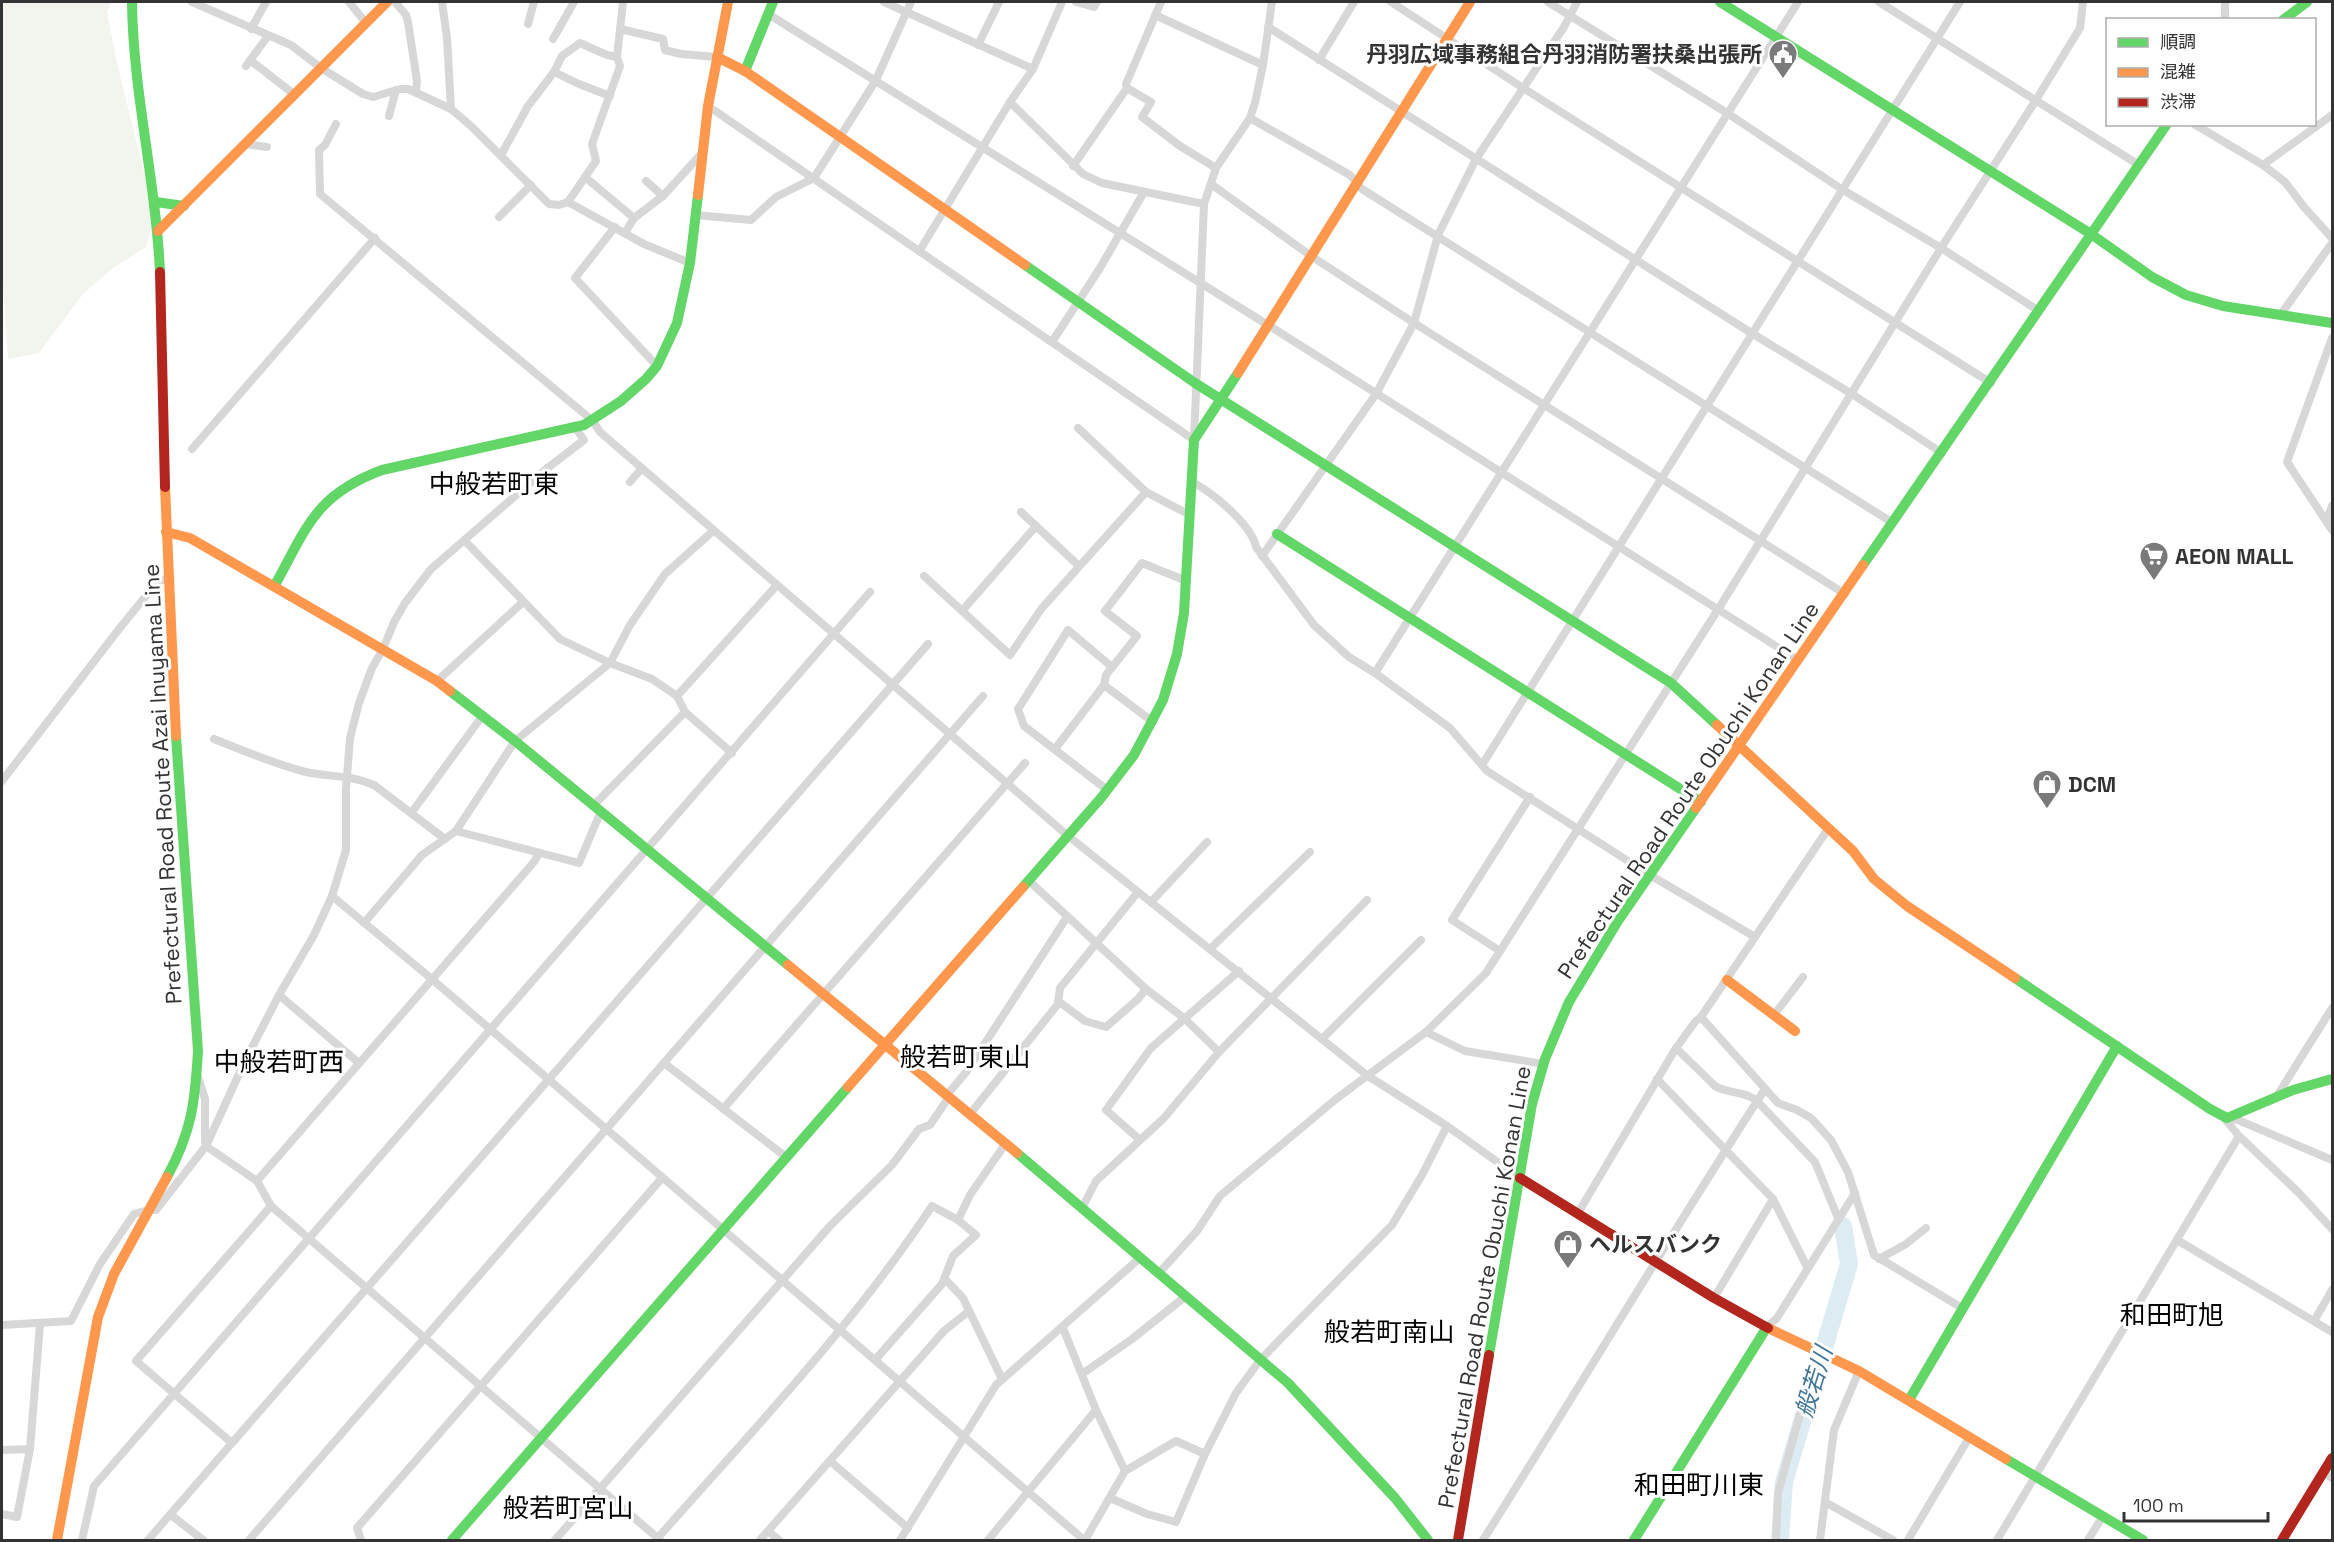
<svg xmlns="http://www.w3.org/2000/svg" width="2334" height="1542" viewBox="0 0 2334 1542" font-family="'Space Grotesk','Noto Sans JP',sans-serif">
<rect width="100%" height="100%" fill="#fff"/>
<path fill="#f1f5ed" d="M2 2H111L107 12 117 63 146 181 151 230 146 247 114 267 83 294 39 353 8 359 2 267Z"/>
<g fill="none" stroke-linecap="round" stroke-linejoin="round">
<path stroke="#ddebf3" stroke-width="18" d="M1780 1540 1784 1482 1849 1264 1843 1226"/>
<g stroke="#d7d7d7" stroke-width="8">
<path d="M192 2 291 45 321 68 363 94 373 97 400 89H408L451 109"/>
<path d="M349 2 366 23"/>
<path d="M395 2 406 15 408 22 417 81 416 91"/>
<path d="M442 2 447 38 451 109 471 126 549 204 559 205 568 202 644 244 690 263"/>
<path d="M884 2 1033 69"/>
<path d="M1076 2 1094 7 1097 2"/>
<path d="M1391 2 1523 88 1991 383"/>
<path d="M1548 2 1727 113 1843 190 1941 248 2039 311"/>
<path d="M1879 2 2139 165"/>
<path d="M768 14 1268 325 1798 660"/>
<path d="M1155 15 1263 65"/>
<path d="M2225 20V2"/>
<path d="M528 24 534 2"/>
<path d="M1268 27 1753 334 1852 394 1942 453"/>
<path d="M251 29 266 2"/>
<path d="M620 29 663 39 665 50 681 54 717 57"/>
<path d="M553 39 574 2"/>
<path d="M978 45 999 2"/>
<path d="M250 60 295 95"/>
<path d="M1319 60 1354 2"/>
<path d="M246 66 268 36"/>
<path d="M554 72 579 84 610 96"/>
<path d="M1127 88 1151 102 1142 117 1180 146 1216 168"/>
<path d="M1010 102 1083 174 1102 183 1204 204"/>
<path d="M708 106 1194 440 1204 204 1216 168 1250 118 1255 103 1263 65 1272 2"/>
<path d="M389 116 396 90"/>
<path d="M1250 118 1350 175 1362 189 1893 523"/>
<path d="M336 124 325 145 319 150 320 194 593 421 600 432 1067 835 1368 1076 1447 1126 1520 1178"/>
<path d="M2194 124 2263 165 2285 182 2304 207 2332 238"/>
<path d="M245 144 267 147"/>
<path d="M501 155 528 106 554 72 562 56 580 43 607 55 617 57"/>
<path d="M2263 165 2332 115"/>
<path d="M1073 166 1127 88 1126 84 1161 2"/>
<path d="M585 177 634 218"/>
<path d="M646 181 663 196"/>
<path d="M1211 184 1311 256 1414 323 1845 594"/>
<path d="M568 202 596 161 592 144 620 66 617 57 623 2"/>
<path d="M695 215 751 220 776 197 814 178 876 80 911 2"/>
<path d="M499 217 531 185"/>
<path d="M615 227 575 278 657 366"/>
<path d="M625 233 634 218 663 196 702 153"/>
<path d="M920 250 1010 102 1033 69 1062 2"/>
<path d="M2281 314 2332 243"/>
<path d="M2332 338 2287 462 2332 530"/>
<path d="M1052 342 1100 268 1144 192"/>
<path d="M1078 428 1146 492"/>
<path d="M192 449 375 238"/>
<path d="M630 482 642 468"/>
<path d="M1192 482C1212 492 1252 525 1256 547L1314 625 1349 657 1375 673"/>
<path d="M1021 512 1079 566"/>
<path d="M2327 519 2332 506"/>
<path d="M465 541 560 639 610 663 652 679 677 696 685 712 732 753"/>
<path d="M1262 556 1376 394 1414 323 1438 235 1476 159 1564 27 1577 2"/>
<path d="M924 576 1010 655 1042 608 1146 492 1190 515"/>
<path d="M962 611 1036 526"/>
<path d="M437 681 523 602"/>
<path d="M1104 685 1153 722"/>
<path d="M677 696 777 585"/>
<path d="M214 739C244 751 274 764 306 772 329 777 352 775 374 785L445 839"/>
<path d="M1055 749 1104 685 1106 675 1137 636 1105 611 1142 563 1184 580"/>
<path d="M1482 765 1960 2"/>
<path d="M2 781 119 629 158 581 169 579"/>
<path d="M1106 789 1024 726 1018 709 1068 630 1112 667"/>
<path d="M594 805 685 712"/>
<path d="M412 812 483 715"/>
<path d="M456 831 579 863 601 811"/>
<path d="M1028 880 1146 989 1185 1019 1219 1052"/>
<path d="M332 896 433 980 1084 1540"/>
<path d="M1151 902 1207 842"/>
<path d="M364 923 422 855 456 831 515 741 610 663 630 625 665 574 713 531"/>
<path d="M1755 937 1650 875 1487 771 1450 728 1375 673 1798 2"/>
<path d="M1210 949 1310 852"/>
<path d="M1500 951 1452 920 1530 797"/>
<path d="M279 995 359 1063"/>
<path d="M1058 1001 1085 1021 1106 1027 1138 999 1146 989"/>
<path d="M1774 1015 1803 977"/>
<path d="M1701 1017 1778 1103 1797 1110 1811 1118 1831 1140 1848 1172 1874 1255 1962 1308"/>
<path d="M1426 1032 1465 1051 1544 1064"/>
<path d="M1322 1039 1421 940"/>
<path d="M1676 1048 1715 1086C1728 1094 1746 1091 1757 1101L1815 1162 1838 1218"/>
<path d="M664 1063 786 1157"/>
<path d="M198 1077 205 1099V1142"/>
<path d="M1657 1079 1773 1199 1807 1267"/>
<path d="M947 1095 967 1071 1067 917"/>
<path d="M2277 1096 2332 1008"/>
<path d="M723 1109 1025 763"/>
<path d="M970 1114 1058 1004 1060 988 1138 892"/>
<path d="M2224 1118 2239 1136 2298 1192 2332 1229"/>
<path d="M2228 1118 2238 1120 2332 1160"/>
<path d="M1140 1140 1106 1110 1151 1048 1239 971"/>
<path d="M206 1146 257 1181 271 1206 660 1540"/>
<path d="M257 1181 534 862 539 853"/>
<path d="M1082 1208 1096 1181 1164 1118 1219 1052 1367 900"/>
<path d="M1578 1213 1676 1048 1695 1022 1701 1017 1828 829"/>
<path d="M2177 1240 2332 1332"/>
<path d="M1879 1259 1906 1244 1926 1228"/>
<path d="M1159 1273 1197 1231 1220 1196 1336 1099 1426 1032 1486 973 1719 608 1941 248 2036 100 2080 28 2083 2"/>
<path d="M945 1279 963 1298 1002 1379"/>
<path d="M1714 1298 1773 1199"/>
<path d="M2314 1321 2332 1290"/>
<path d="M2 1325 71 1321 100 1264 134 1214 148 1210H156L206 1146 245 1061 279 995 314 935 332 896 346 850V789L350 738 359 703 372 668 383 649 394 622 405 603 431 569 545 470 584 440 574 426"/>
<path d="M1767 1327 1777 1318 1855 1193"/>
<path d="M1063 1328 1096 1410 1125 1471"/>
<path d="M875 1360 942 1284 953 1256 976 1235 958 1220 970 1195 1006 1143"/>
<path d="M1082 1374 1132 1339 1186 1296"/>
<path d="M232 1443 928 644"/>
<path d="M2 1450 30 1449"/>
<path d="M830 1461 908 1528"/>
<path d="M2324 1473 2332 1478"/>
<path d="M1110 1498 1147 1514 1176 1522 1205 1454"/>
<path d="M1825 1502 1893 1540"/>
<path d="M2 1514 17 1517 30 1449 40 1324"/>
<path d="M171 1515 203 1540"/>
<path d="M768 1531 779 1540"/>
<path d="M82 1540 94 1486 870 592"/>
<path d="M148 1540 232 1443 136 1361 271 1206"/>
<path d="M249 1540 983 696"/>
<path d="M361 1540 357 1528 662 1178"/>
<path d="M555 1540 830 1226 892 1165 919 1129 930 1125 949 1097"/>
<path d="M656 1540C751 1432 852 1327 932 1206L958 1220"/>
<path d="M760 1540 944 1331 969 1311"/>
<path d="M900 1540 996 1385 1141 1257"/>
<path d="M988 1540 1096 1410"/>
<path d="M1085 1540 1125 1471 1176 1441 1205 1454 1236 1393 1260 1360 1392 1225 1422 1175 1447 1126"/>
<path d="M1483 1540C1578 1390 1668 1238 1765 1089"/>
<path d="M1776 1540 1778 1493 1818 1350"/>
<path d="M1820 1540 1834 1430 1859 1371"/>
<path d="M1908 1540 1970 1436"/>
<path d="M1997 1540 2239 1136"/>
<path d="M2088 1540 2103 1516"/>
</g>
<g stroke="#63d668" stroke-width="10">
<path d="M132 2C133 93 156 181 160 272"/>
<path d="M1720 2 2091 234 2152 277 2186 295 2223 306 2332 323"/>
<path d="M2283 20 2307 2"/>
<path d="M745 71 773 2"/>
<path d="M156 202 184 206"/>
<path d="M1025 265 1195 383 1671 683 1717 725"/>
<path d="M1277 534 1701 802"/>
<path d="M1863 565 2167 124"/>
<path d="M275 585C307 527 315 495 382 470L584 425 621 401 646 379 657 366 677 323 690 263 698 195"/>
<path d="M450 691 515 741 788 965"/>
<path d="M1023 887 1101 798 1134 755 1163 700 1177 654 1184 613 1194 440 1238 373"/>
<path d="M2015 978 2210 1109 2227 1118 2293 1090 2332 1079"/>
<path d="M1017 1153 1288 1383 1395 1498 1428 1540"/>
<path d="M167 1177C192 1131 195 1102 198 1051L176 736"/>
<path d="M1489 1355 1532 1104 1545 1059 1569 1002 1618 921 1696 808"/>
<path d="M1909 1400 2117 1046"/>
<path d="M2006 1459 2143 1540"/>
<path d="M452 1540 848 1087"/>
<path d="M1634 1540 1767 1327"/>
</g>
<g stroke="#ff974d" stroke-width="10">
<path d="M717 57 745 71 1025 265"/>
<path d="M698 195 708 106 728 2"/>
<path d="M158 231 387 2"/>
<path d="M1238 373 1470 2"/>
<path d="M165 487 176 736"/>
<path d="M166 532 190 538 437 681 450 691"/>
<path d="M1717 725 1853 851 1874 879 1907 906 2015 978"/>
<path d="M1696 808 1863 565"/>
<path d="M788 965 1017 1153"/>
<path d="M1727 980 1795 1031"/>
<path d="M848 1087 1023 887"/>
<path d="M1768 1328 1859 1371 2006 1459"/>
<path d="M57 1540 98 1317 114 1274 167 1177"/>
</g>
<g stroke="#b3261e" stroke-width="10">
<path d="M160 272 165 487"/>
<path d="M1520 1178 1714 1298 1768 1328"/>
<path d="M1458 1540 1489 1355"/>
<path d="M2282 1540 2332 1458"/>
</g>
</g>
<defs>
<g id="civic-pin" transform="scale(1.5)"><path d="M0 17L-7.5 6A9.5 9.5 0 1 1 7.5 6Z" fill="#7a7a7a" stroke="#fff"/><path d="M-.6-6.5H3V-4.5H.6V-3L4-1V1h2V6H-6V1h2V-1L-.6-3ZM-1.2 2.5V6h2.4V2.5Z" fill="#fff"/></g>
<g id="supermarket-pin" transform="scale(1.5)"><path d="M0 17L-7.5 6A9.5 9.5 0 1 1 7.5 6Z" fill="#7a7a7a" stroke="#fff"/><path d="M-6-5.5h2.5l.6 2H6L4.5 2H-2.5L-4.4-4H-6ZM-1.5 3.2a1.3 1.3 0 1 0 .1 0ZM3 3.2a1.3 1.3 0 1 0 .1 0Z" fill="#fff"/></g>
<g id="shop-pin" transform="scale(1.5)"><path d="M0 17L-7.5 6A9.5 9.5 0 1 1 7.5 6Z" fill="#7a7a7a" stroke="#fff"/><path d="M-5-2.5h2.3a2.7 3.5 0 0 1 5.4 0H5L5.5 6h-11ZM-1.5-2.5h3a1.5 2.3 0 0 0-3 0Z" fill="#fff"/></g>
</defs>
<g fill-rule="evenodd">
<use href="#civic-pin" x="1783" y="54"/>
<use href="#supermarket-pin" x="2154" y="556"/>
<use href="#shop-pin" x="2047" y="784"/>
<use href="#shop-pin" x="1568" y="1244"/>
</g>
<g text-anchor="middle" stroke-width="6" stroke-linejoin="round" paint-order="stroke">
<g font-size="22" font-weight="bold" fill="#333" stroke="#fff" text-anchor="start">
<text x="1762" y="62" text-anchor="end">丹羽広域事務組合丹羽消防署扶桑出張所</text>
<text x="2175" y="564">AEON MALL</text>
<text x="2068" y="792">DCM</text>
<text x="1589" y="1252">ヘルスバンク</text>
</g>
<g font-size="22" fill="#333" stroke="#fff">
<text transform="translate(162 784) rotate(-93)" y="8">Prefectural Road Route Azai Inuyama Line</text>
<text transform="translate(1688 790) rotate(-56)" y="8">Prefectural Road Route Obuchi Konan Line</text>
<text transform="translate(1484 1287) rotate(-80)" y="8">Prefectural Road Route Obuchi Konan Line</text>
</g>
<g font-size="24" font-style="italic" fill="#3f7597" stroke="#fff">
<text transform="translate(1814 1382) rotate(-73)" y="8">般若川</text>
</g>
<g font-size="26" fill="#000" stroke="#fff">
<text x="494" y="493">中般若町東</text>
<text x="965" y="1066">般若町東山</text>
<text x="279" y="1071">中般若町西</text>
<text x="2172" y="1324">和田町旭</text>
<text x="1389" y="1341">般若町南山</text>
<text x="1699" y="1494">和田町川東</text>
<text x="568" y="1517">般若町宮山</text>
</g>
</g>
<rect width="2334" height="1542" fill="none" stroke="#333333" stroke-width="6"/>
<rect x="2106" y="18" width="210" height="108" fill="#ffffff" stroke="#adadad" stroke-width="1.5"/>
<rect x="2118" y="38" width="30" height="9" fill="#63d668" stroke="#adadad" stroke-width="1.5"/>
<text x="2160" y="48" font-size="18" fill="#333333">順調</text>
<rect x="2118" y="68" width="30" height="9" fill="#ff974d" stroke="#adadad" stroke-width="1.5"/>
<text x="2160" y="78" font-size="18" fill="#333333">混雑</text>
<rect x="2118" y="98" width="30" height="9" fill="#b3261e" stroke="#adadad" stroke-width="1.5"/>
<text x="2160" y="108" font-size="18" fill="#333333">渋滞</text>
<path d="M2124 1512v9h144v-9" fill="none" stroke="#333333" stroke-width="3"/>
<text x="2133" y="1512" font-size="18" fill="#333333" stroke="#ffffff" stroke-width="4.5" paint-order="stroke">100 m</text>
</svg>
